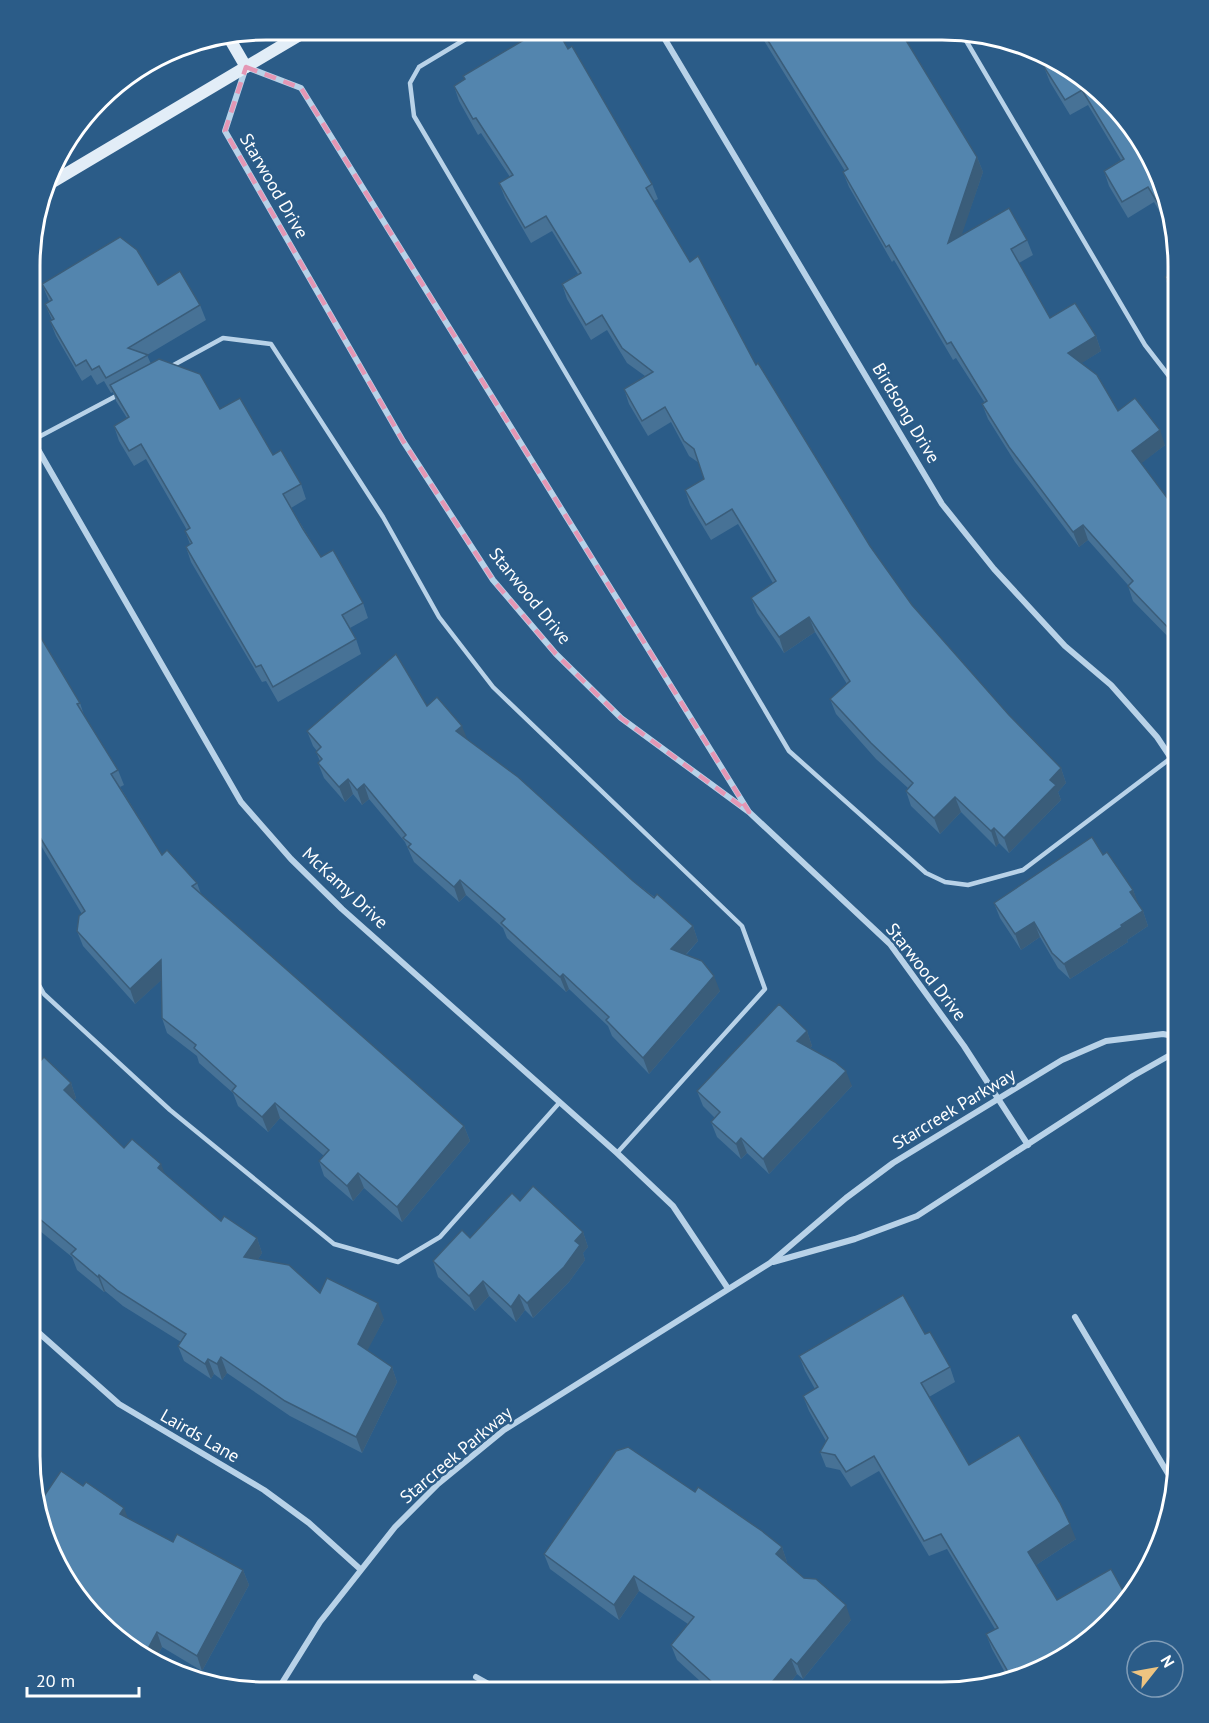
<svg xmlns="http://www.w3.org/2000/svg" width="1209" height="1723" viewBox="0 0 1209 1723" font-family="'PT Sans',sans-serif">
<rect width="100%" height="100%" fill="#2b5c88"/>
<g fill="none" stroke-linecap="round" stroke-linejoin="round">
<g stroke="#b8d2e8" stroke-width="4.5">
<path d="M479 31 419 67 410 83 414 116 789 751 926 873 945 882 968 885 1023 870 1171 758"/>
<path d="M961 32 1145 345 1179 389"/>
<path d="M170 367 223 338 271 344 383 517 439 617 493 687 742 926 765 989 617 1153"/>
<path d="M33 440 118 395"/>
<path d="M31 971 44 994 170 1110 334 1244 398 1262 440 1237 560 1102"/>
</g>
<g stroke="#b8d2e8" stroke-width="6">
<path d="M660 31 942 504 994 569 1065 646 1111 685 1157 737 1179 770"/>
<path d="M32 439 241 802 291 859 342 909 617 1153 673 1206 727 1287"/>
<path d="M749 812 301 88 246 67 225 131 403 441 493 580 556 654 621 718 749 812 890 944 964 1046 1028 1145"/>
<path d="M773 1262 855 1239 917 1216 1133 1076 1179 1050"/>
<path d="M1075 1317 1176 1487"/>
<path d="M30 1325 119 1404 264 1490 309 1523 359 1568"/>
<path d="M476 1677 503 1692"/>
<path d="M277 1691 320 1622 395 1527 438 1484 504 1430 770 1263 846 1198 893 1163 1062 1060 1106 1041 1163 1034 1179 1037"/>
</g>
<g stroke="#e2edf7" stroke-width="12">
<path d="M228 36 246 67"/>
<path d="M49 184 308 30"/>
</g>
</g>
<g fill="#477296">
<path d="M758 31 901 32 977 157 983 172 961 235 1027 240 1033 255 1019 263 1050 318 1096 336 1101 351 1081 363 1118 411 1165 445 1141 463 1177 511 1179 508V648L1133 601 1128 586V585L1088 540 1079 547 1015 462 988 419 982 404 985 403 956 358 953 360 894 260 892 262 849 187 843 172 845 171Z"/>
<path d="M550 38 652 184 658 199 654 201 690 262 756 365 870 546 912 605 1009 715 1061 768 1066 783 1058 792 1061 800 1009 853 999 843 996 847 961 812 940 834 911 806 906 791 908 788 876 759 836 714 830 699 847 684 815 632 784 653 757 613 751 598 773 583 738 524 711 540 690 505 685 490 704 479 699 463 689 456 671 422 648 436 629 404 624 389 645 376 627 363 607 330 591 340 567 299 562 284 578 274 552 231 531 243 505 198 499 183 510 177 481 133 478 135 459 101 454 86 465 80 463 76Z"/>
<path d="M1055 60 1155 162 1171 231 1154 202 1128 218 1109 186 1104 171 1121 160 1088 105 1070 115 1050 82 1044 67Z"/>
<path d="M1179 267V305L1170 292 1165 277Z"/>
<path d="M42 284 158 285 200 305 206 320 147 355 151 364 220 409 273 455 301 484 306 499 291 508 321 557 363 603 368 618 350 628 356 639 361 654 278 702 266 681 262 682 191 562 186 547 190 544 185 531 187 530 146 459 134 466 119 441 114 426 127 418 116 401 113 392 111 393 104 381 97 385 91 375 82 381 56 336 50 321 52 320 45 304 49 301Z"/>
<path d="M31 621 80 703 84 715 118 770 124 785 120 787 162 855 197 883 201 894 464 1126 470 1141 402 1222 364 1188 353 1201 324 1176 319 1161 324 1156 280 1118 268 1132 238 1106 233 1093 199 1063 197 1056 167 1033 162 1018 161 980 135 1004 83 946 77 931 82 914 40 844 31 850Z"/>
<path d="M307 731 467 739 633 881 693 926 698 941 686 955 720 991 649 1074 612 1036 608 1026 569 989 566 992 507 938 503 928 466 895 459 902 414 862 405 842 369 799 362 805 353 794 345 802 324 778 318 763 320 761 316 752 317 751 313 746Z"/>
<path d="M1103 855 1133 890 1138 904 1143 911 1148 926 1127 940 1128 942 1070 979 1058 968 1040 937 1021 950 1000 918 994 903Z"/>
<path d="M807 1031 812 1046 810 1048 852 1086 769 1174 747 1153 741 1159 717 1137 711 1122 715 1118 703 1106 697 1091Z"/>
<path d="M31 1071 71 1083 76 1098 74 1100 124 1148 165 1174 221 1221 257 1238 262 1253 258 1259 320 1293 384 1319 367 1350 392 1367 397 1382 362 1453 290 1416 227 1373 222 1380 214 1374 211 1379 184 1361 178 1346 181 1342 123 1306 105 1291 104 1292 77 1270 72 1257 40 1231 30 1221Z"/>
<path d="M520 1201 583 1232 588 1247 583 1253 585 1260 569 1282 533 1318 525 1310 516 1322 489 1296 475 1311 438 1277 433 1261 470 1238Z"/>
<path d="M925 1334 950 1367 955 1382 929 1397 969 1465 1076 1539 1036 1565 1047 1669 1008 1678 992 1649 986 1634 995 1629 947 1549 929 1556 879 1471 851 1487 840 1470 826 1467 820 1452 826 1441 809 1411 803 1396 815 1389 805 1371 799 1356Z"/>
<path d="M695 1492 782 1547 787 1562 786 1563 851 1620 803 1679 797 1674 782 1693 712 1692 677 1660 671 1645 688 1624 639 1591 619 1620 550 1569 544 1554Z"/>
<path d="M128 1518 173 1542 243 1570 249 1585 202 1671 162 1647 155 1661Z"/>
</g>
<g fill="#3a5d7a">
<path d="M977 157 983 172 954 258 948 243Z"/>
<path d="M1096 336 1101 351 1074 368 1068 353Z"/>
<path d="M1160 430 1165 445 1138 466 1132 451Z"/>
<path d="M1083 525 1088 540 1079 547 1073 532Z"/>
<path d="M809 617 815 632 784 653 779 637Z"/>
<path d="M462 726 468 741 456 731Z"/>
<path d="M1061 768 1066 783 1058 792 1061 800 1009 853 1004 838 1050 780Z"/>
<path d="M348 779 353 794 345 802 339 787Z"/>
<path d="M364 784 369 799 362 805 357 790Z"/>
<path d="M955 797 961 812 940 834 934 818Z"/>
<path d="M994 828 999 843 996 847 991 831Z"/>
<path d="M460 880 466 895 459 902 454 887Z"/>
<path d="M1133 890 1139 905 1130 892Z"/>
<path d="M1143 911 1148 926 1127 940 1128 942 1070 979 1064 964Z"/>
<path d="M1034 922 1040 937 1021 950 1015 934Z"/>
<path d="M693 926 698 941 677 964 671 949Z"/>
<path d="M161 960 167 975 135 1004 130 989Z"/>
<path d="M563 974 569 989 566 992 560 977Z"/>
<path d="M714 976 720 991 649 1074 643 1058Z"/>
<path d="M807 1031 812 1046 802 1056 797 1041Z"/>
<path d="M846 1071 852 1086 769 1174 763 1159Z"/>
<path d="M71 1083 76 1098 69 1106 64 1090Z"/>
<path d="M275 1103 280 1118 268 1132 262 1117Z"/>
<path d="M464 1126 470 1141 402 1222 397 1207Z"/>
<path d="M741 1138 747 1153 741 1159 736 1144Z"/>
<path d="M161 1164 167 1179 158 1168Z"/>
<path d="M358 1173 364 1188 353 1201 347 1186Z"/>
<path d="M583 1232 588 1247 583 1253 585 1260 569 1282 533 1318 527 1303 575 1241Z"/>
<path d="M257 1238 262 1253 250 1272 244 1257Z"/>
<path d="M99 1275 105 1291 104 1292 98 1277Z"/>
<path d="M483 1281 489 1296 475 1311 469 1296Z"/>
<path d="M519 1295 525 1310 516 1322 511 1307Z"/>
<path d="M378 1303 384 1319 363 1359 358 1344Z"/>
<path d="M221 1357 227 1373 222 1380 217 1364Z"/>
<path d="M208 1359 214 1374 211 1379 205 1364Z"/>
<path d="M392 1367 397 1382 362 1453 356 1437Z"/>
<path d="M30 1451 34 1461 31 1463 30 1457Z"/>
<path d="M124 1508 130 1523 120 1514Z"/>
<path d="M1070 1524 1076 1539 1033 1567 1028 1552Z"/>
<path d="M782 1547 787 1562 781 1570 776 1554Z"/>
<path d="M243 1570 249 1585 202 1671 197 1656Z"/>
<path d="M634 1576 639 1591 619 1620 614 1605Z"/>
<path d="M846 1605 851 1620 803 1679 797 1664Z"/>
<path d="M157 1632 162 1647 155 1661 144 1656Z"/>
<path d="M791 1659 797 1674 782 1693 764 1692Z"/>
</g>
<g fill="#5385ae" stroke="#3a5d7a" stroke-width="1.5">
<path d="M539 31H546L550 38 559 33 568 49 572 46 652 184 646 188 690 262 698 256 756 365 758 363 870 546 912 605 1009 715 1061 768 1050 780 1056 785 1004 838 994 828 991 831 955 797 934 818 906 791 913 783 871 743 830 699 850 681 809 617 779 637 751 598 776 581 732 509 706 525 685 490 704 479 694 449 684 441 665 407 642 421 624 389 653 372 622 348 602 315 586 325 562 284 581 273 546 216 525 228 499 183 513 175 476 118 473 119 454 86 465 79 463 76Z"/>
<path d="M762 31 901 32 977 157 948 243 1009 208 1027 240 1011 249 1050 318 1075 303 1096 336 1068 353 1097 375 1118 411 1135 398 1160 430 1132 451 1177 511 1179 508V633L1176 636 1128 586 1133 581 1083 525 1073 532 1009 447 982 404 987 401 951 342 947 344 889 245 886 247 843 172 848 169Z"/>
<path d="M1055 60 1086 79 1155 162 1169 221 1148 187 1122 202 1104 171 1124 159 1082 90 1065 100 1044 67Z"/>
<path d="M120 237 137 250 158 285 180 271 200 305 128 348 148 355 106 378 99 366 92 370 86 360 76 366 50 321 54 319 45 304 52 300 42 284Z"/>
<path d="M1179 267V298L1165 277Z"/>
<path d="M159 359 200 374 220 409 240 398 273 455 281 450 301 484 283 494 303 529 321 557 333 550 363 603 342 615 356 639 273 687 261 665 256 667 186 547 192 543 185 531 190 528 141 444 129 451 114 426 129 417 110 385Z"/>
<path d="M31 621 80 703 77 704 118 770 111 774 162 855 167 850 197 883 192 886 464 1126 397 1207 358 1173 347 1186 319 1161 329 1150 275 1103 262 1117 232 1091 236 1086 194 1048 196 1045 162 1018 161 960 130 989 77 931 79 916 85 911 35 829 31 831Z"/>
<path d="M396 654 427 706 437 697 462 726 456 731 518 777 633 881 654 898 657 894 693 926 671 949 702 961 714 976 643 1058 606 1020 609 1017 563 974 560 977 501 923 505 919 460 880 454 887 408 847 411 844 403 838 406 835 364 784 357 790 348 779 339 787 318 763 322 759 316 752 321 747 307 731Z"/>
<path d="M1092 837 1103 855 1107 852 1133 890 1130 892 1143 911 1121 925 1122 927 1064 964 1052 953 1034 922 1015 934 994 903Z"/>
<path d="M779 1004 807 1031 797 1041 835 1062 846 1071 763 1159 741 1138 736 1144 711 1122 720 1112 697 1091Z"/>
<path d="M44 1057 71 1083 64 1090 124 1148 132 1139 161 1164 158 1168 221 1221 224 1216 257 1238 244 1257 289 1265 320 1293 327 1278 378 1303 358 1344 392 1367 356 1437 285 1401 221 1357 217 1364 208 1359 205 1364 178 1346 186 1334 118 1291 99 1275 98 1277 71 1254 76 1249 30 1211 31 1071Z"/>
<path d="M1179 1180V1190L1175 1181Z"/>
<path d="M533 1186 583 1232 575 1241 580 1245 564 1267 527 1303 519 1295 511 1307 483 1281 469 1296 433 1261 462 1230 470 1238 512 1193 520 1201Z"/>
<path d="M903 1295 925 1334 930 1332 950 1367 921 1383 969 1465 1019 1435 1060 1503 1070 1524 1028 1552 1057 1600 1111 1569 1126 1596 1130 1594 1132 1597 1098 1635 1047 1669 1011 1677 986 1634 998 1628 941 1534 924 1541 874 1456 846 1472 835 1455 820 1452 828 1438 803 1396 818 1387 799 1356Z"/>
<path d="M628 1447 695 1492 698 1487 762 1531 782 1547 776 1554 804 1578 816 1579 846 1605 797 1664 791 1659 764 1692H733L729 1689 726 1692H723L671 1645 694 1617 634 1576 614 1605 544 1554 616 1451Z"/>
<path d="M61 1471 83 1486 86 1482 124 1508 120 1514 173 1542 177 1534 243 1570 197 1656 157 1632 144 1656 135 1653 88 1612 54 1561 40 1502Z"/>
</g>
<path fill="none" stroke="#e497b5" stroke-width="4.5" stroke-dasharray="12 8" stroke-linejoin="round" d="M246 67 301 88 749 812 621 718 556 654 493 580 403 441 225 131Z"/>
<g text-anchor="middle" stroke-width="5" stroke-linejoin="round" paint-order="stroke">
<g font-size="18" fill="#fff" stroke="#2b5c88">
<text transform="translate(274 186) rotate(60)" y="6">Starwood Drive</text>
<text transform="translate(906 413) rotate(59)" y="6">Birdsong Drive</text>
<text transform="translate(530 596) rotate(51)" y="6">Starwood Drive</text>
<text transform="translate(345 888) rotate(43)" y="6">McKamy Drive</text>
<text transform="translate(926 972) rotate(52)" y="6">Starwood Drive</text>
<text transform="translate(954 1109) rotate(-31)" y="6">Starcreek Parkway</text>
<text transform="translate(200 1436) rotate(30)" y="6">Lairds Lane</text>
<text transform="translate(456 1455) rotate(-40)" y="6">Starcreek Parkway</text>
</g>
</g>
<path d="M0 0H1209V1723H0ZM266 40H942A226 226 0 0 1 1168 266V1456A226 226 0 0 1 942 1682H266A226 226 0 0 1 40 1456V266A226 226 0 0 1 266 40Z" fill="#2b5c88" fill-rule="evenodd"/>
<path fill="none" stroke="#fff" stroke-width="3" d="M266 40H942A226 226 0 0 1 1168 266V1456A226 226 0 0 1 942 1682H266A226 226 0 0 1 40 1456V266A226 226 0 0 1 266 40Z"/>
<g transform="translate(1155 1669) rotate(59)"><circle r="28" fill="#2b5c88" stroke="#809db8" stroke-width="1.5"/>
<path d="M0-4.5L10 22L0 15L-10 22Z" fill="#edc481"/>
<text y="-9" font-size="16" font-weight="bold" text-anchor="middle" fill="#ffffff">N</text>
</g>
<path d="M27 1687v9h112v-9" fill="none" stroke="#ffffff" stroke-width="3"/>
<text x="36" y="1687" font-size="18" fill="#ffffff" stroke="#2b5c88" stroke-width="4.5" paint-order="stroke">20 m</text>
</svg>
